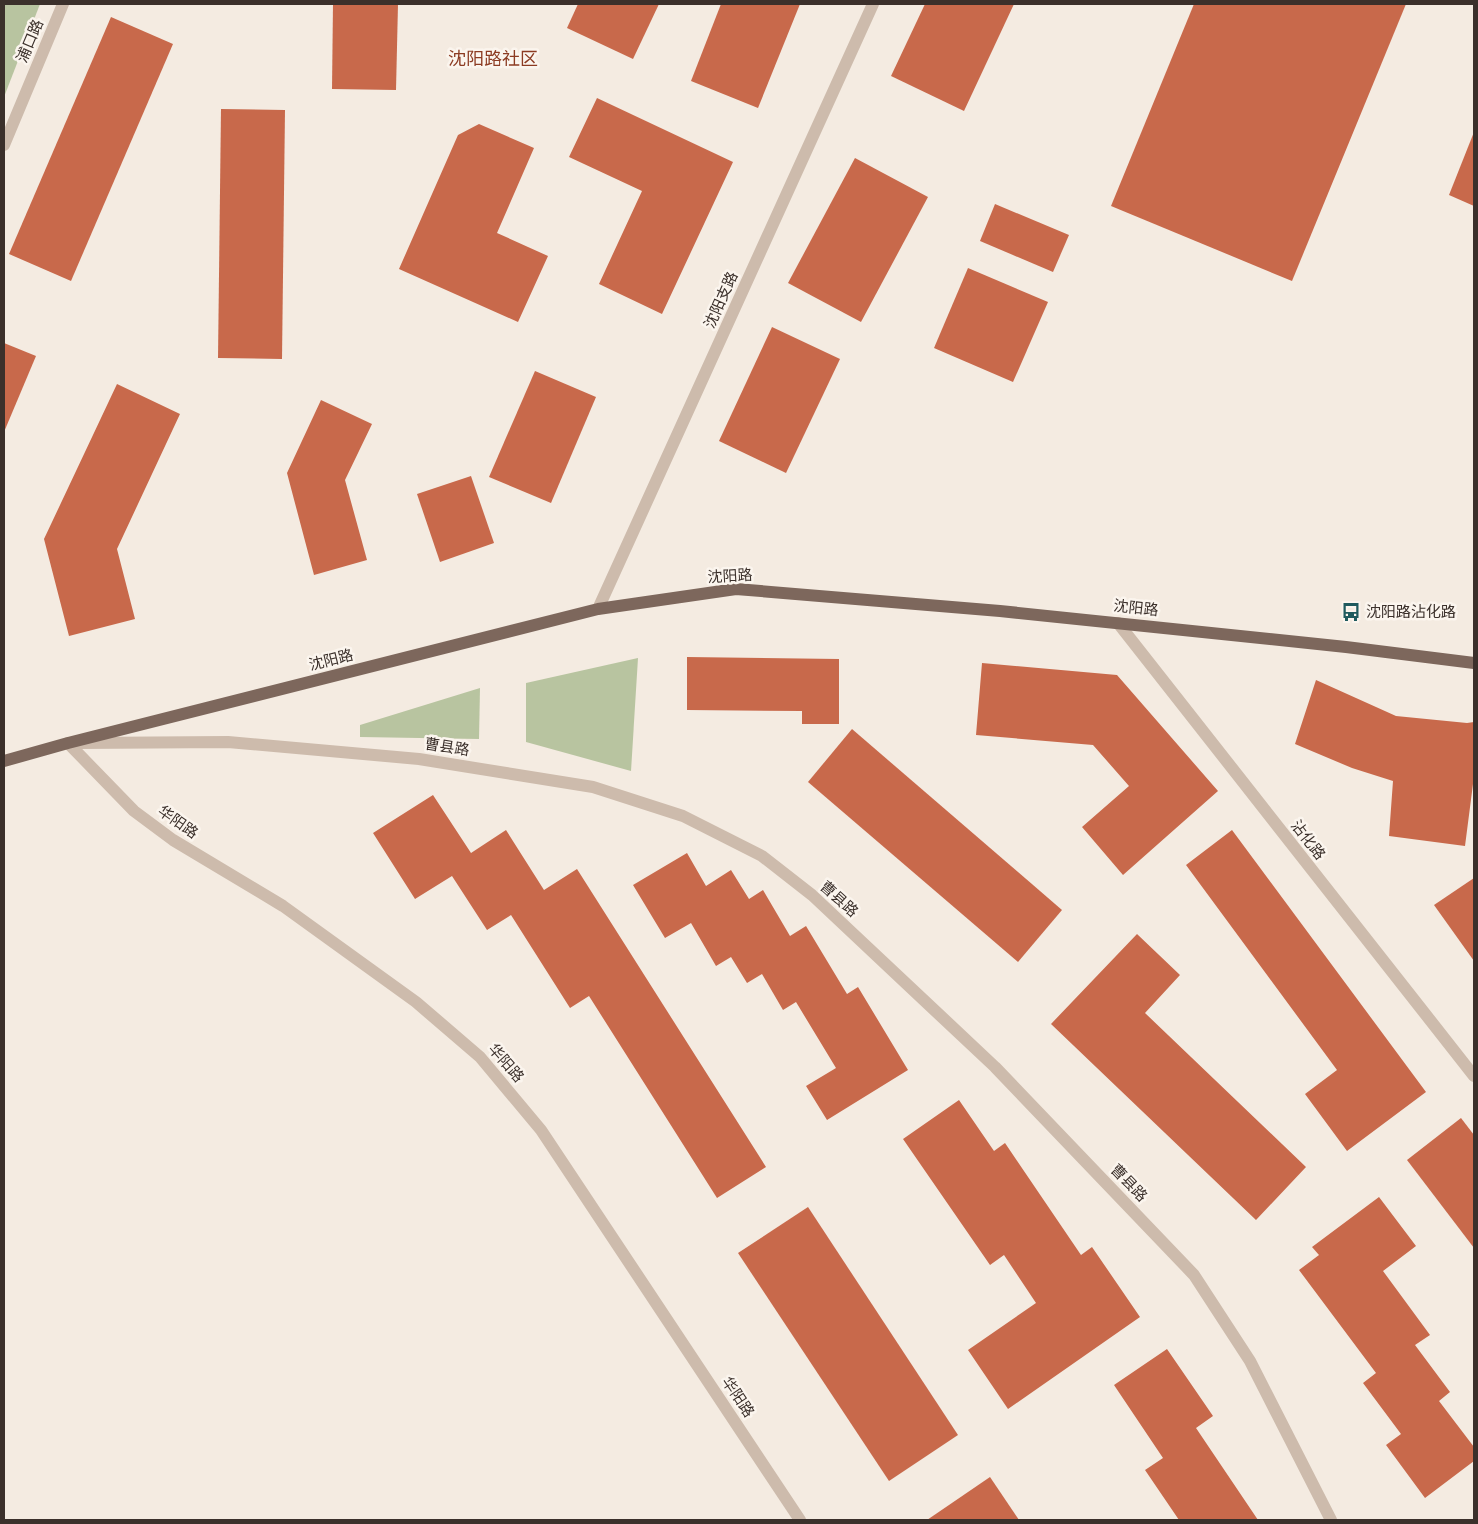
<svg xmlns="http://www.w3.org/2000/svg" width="1478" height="1524" viewBox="0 0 1478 1524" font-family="'IBM Plex Sans','Noto Sans SC',sans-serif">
<rect width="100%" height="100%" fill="#f4ebe1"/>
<g fill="#b8c4a0">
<path d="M4 4H40L4 97Z"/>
<path d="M638 658 631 771 526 742V683Z"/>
<path d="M480 688 479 739 360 737V725Z"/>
</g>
<g fill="#c8694b">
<path d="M333 4H398L396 90 332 89Z"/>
<path d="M578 4H659L633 59 567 28Z"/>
<path d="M721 4H800L758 108 691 81Z"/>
<path d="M925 4H1014L964 111 891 76Z"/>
<path d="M1194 4H1406L1292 281 1111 206Z"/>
<path d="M111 17 173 44 71 281 9 254Z"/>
<path d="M597 98 733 162 662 314 599 284 642 191 569 157Z"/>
<path d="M221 109 285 110 282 359 218 358Z"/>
<path d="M479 124 534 148 497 233 548 256 518 322 399 269 458 135Z"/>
<path d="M1474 132V206L1449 195Z"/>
<path d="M855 158 928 197 861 322 788 283Z"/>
<path d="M995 204 1069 235 1053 272 980 241Z"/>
<path d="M968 268 1048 302 1013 382 934 348Z"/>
<path d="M772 327 840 359 786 473 719 441Z"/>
<path d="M4 343 36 356 4 432Z"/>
<path d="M535 371 596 397 551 503 489 477Z"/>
<path d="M117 384 180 414 117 549 135 619 69 636 44 539Z"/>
<path d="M321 400 372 424 345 480 367 560 314 575 287 473Z"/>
<path d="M471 476 494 543 440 562 417 494Z"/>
<path d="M687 657 839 659V724H802V711L687 710Z"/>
<path d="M982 663 1117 675 1218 791 1123 875 1082 827 1129 786 1093 745 976 735Z"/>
<path d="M1316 680 1396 716 1467 723 1474 722V784H1473L1465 846 1389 836 1393 781 1352 768 1295 744Z"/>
<path d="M852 729 1062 910 1018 962 808 782Z"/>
<path d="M433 795 471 853 506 830 544 890 577 869 766 1167 717 1198 589 996 570 1008 511 915 487 930 452 876 415 899 373 833Z"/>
<path d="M1232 830 1426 1092 1347 1151 1305 1094 1337 1070 1186 865Z"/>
<path d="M687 853 706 886 731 870 749 899 763 890 790 936 806 926 847 994 858 987 908 1070 827 1120 806 1086 836 1068 796 1002 783 1010 762 974 747 983 731 957 716 966 691 923 665 938 633 885Z"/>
<path d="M1474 878V961L1434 905Z"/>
<path d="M1137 934 1180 975 1145 1013 1306 1167 1256 1220 1051 1024Z"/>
<path d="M959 1100 994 1151 1005 1143 1081 1255 1092 1247 1140 1317 1008 1409 968 1350 1036 1303 1004 1255 990 1265 903 1139Z"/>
<path d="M1461 1118 1474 1135V1248L1407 1160Z"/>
<path d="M1379 1197 1416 1246 1383 1271 1430 1335 1415 1345 1450 1392 1439 1401 1474 1447V1461L1425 1498 1386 1445 1401 1434 1363 1383 1376 1373 1299 1270 1319 1255 1312 1247Z"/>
<path d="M808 1207 958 1435 889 1481 738 1253Z"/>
<path d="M1167 1349 1213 1416 1196 1428 1258 1520H1179L1145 1470 1163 1458 1114 1385Z"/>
<path d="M990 1477 1019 1520H927Z"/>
</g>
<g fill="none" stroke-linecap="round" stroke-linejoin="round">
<g stroke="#cdbbac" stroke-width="12">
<path d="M4 145 63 4"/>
<path d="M598 609 873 4"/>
<path d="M1118 623 1474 1076"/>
<path d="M68 743 134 811 173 840 283 906 416 1002 480 1057 541 1130 800 1520"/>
<path d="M78 743 228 742 419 759 593 787 683 816 762 856 812 895 995 1067 1194 1275 1250 1361 1331 1520"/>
</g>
<path stroke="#7d675c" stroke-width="12" d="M4 761 68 743 598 609 736 589 1000 611 1346 647 1474 663"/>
</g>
<defs>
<g id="bus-bare" transform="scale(1.5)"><path d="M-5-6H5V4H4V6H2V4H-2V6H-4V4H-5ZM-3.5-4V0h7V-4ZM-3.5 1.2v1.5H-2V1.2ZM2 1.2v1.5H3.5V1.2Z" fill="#1f5a5e" stroke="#fbf5ee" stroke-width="2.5" paint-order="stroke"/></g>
</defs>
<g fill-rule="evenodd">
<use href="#bus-bare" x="1351" y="612"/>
</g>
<g text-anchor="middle" stroke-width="5" stroke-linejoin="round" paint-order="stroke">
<g font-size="15" fill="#3b302b" stroke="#fbf5ee">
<text transform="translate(30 41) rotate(-67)" y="5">浦口路</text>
<text transform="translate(721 300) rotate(-66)" y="5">沈阳支路</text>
<text transform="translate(730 576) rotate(-3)" y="5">沈阳路</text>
<text transform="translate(1136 608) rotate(6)" y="5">沈阳路</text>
<text transform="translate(331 660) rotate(-14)" y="5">沈阳路</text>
<text transform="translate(447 747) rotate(9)" y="5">曹县路</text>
<text transform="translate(178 822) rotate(35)" y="5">华阳路</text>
<text transform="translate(1308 840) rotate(52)" y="5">沾化路</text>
<text transform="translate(839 899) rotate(42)" y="5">曹县路</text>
<text transform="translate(506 1063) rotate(49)" y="5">华阳路</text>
<text transform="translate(1129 1183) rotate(46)" y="5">曹县路</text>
<text transform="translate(738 1397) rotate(56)" y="5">华阳路</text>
</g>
<g font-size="15" fill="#3b302b" stroke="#fbf5ee" text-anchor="start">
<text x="1366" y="617">沈阳路沾化路</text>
</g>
<g font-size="18" fill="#8c3b22" stroke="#fbf5ee">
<text x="493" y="65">沈阳路社区</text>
</g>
</g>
<rect width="1478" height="1524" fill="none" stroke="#3b302b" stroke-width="10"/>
</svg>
